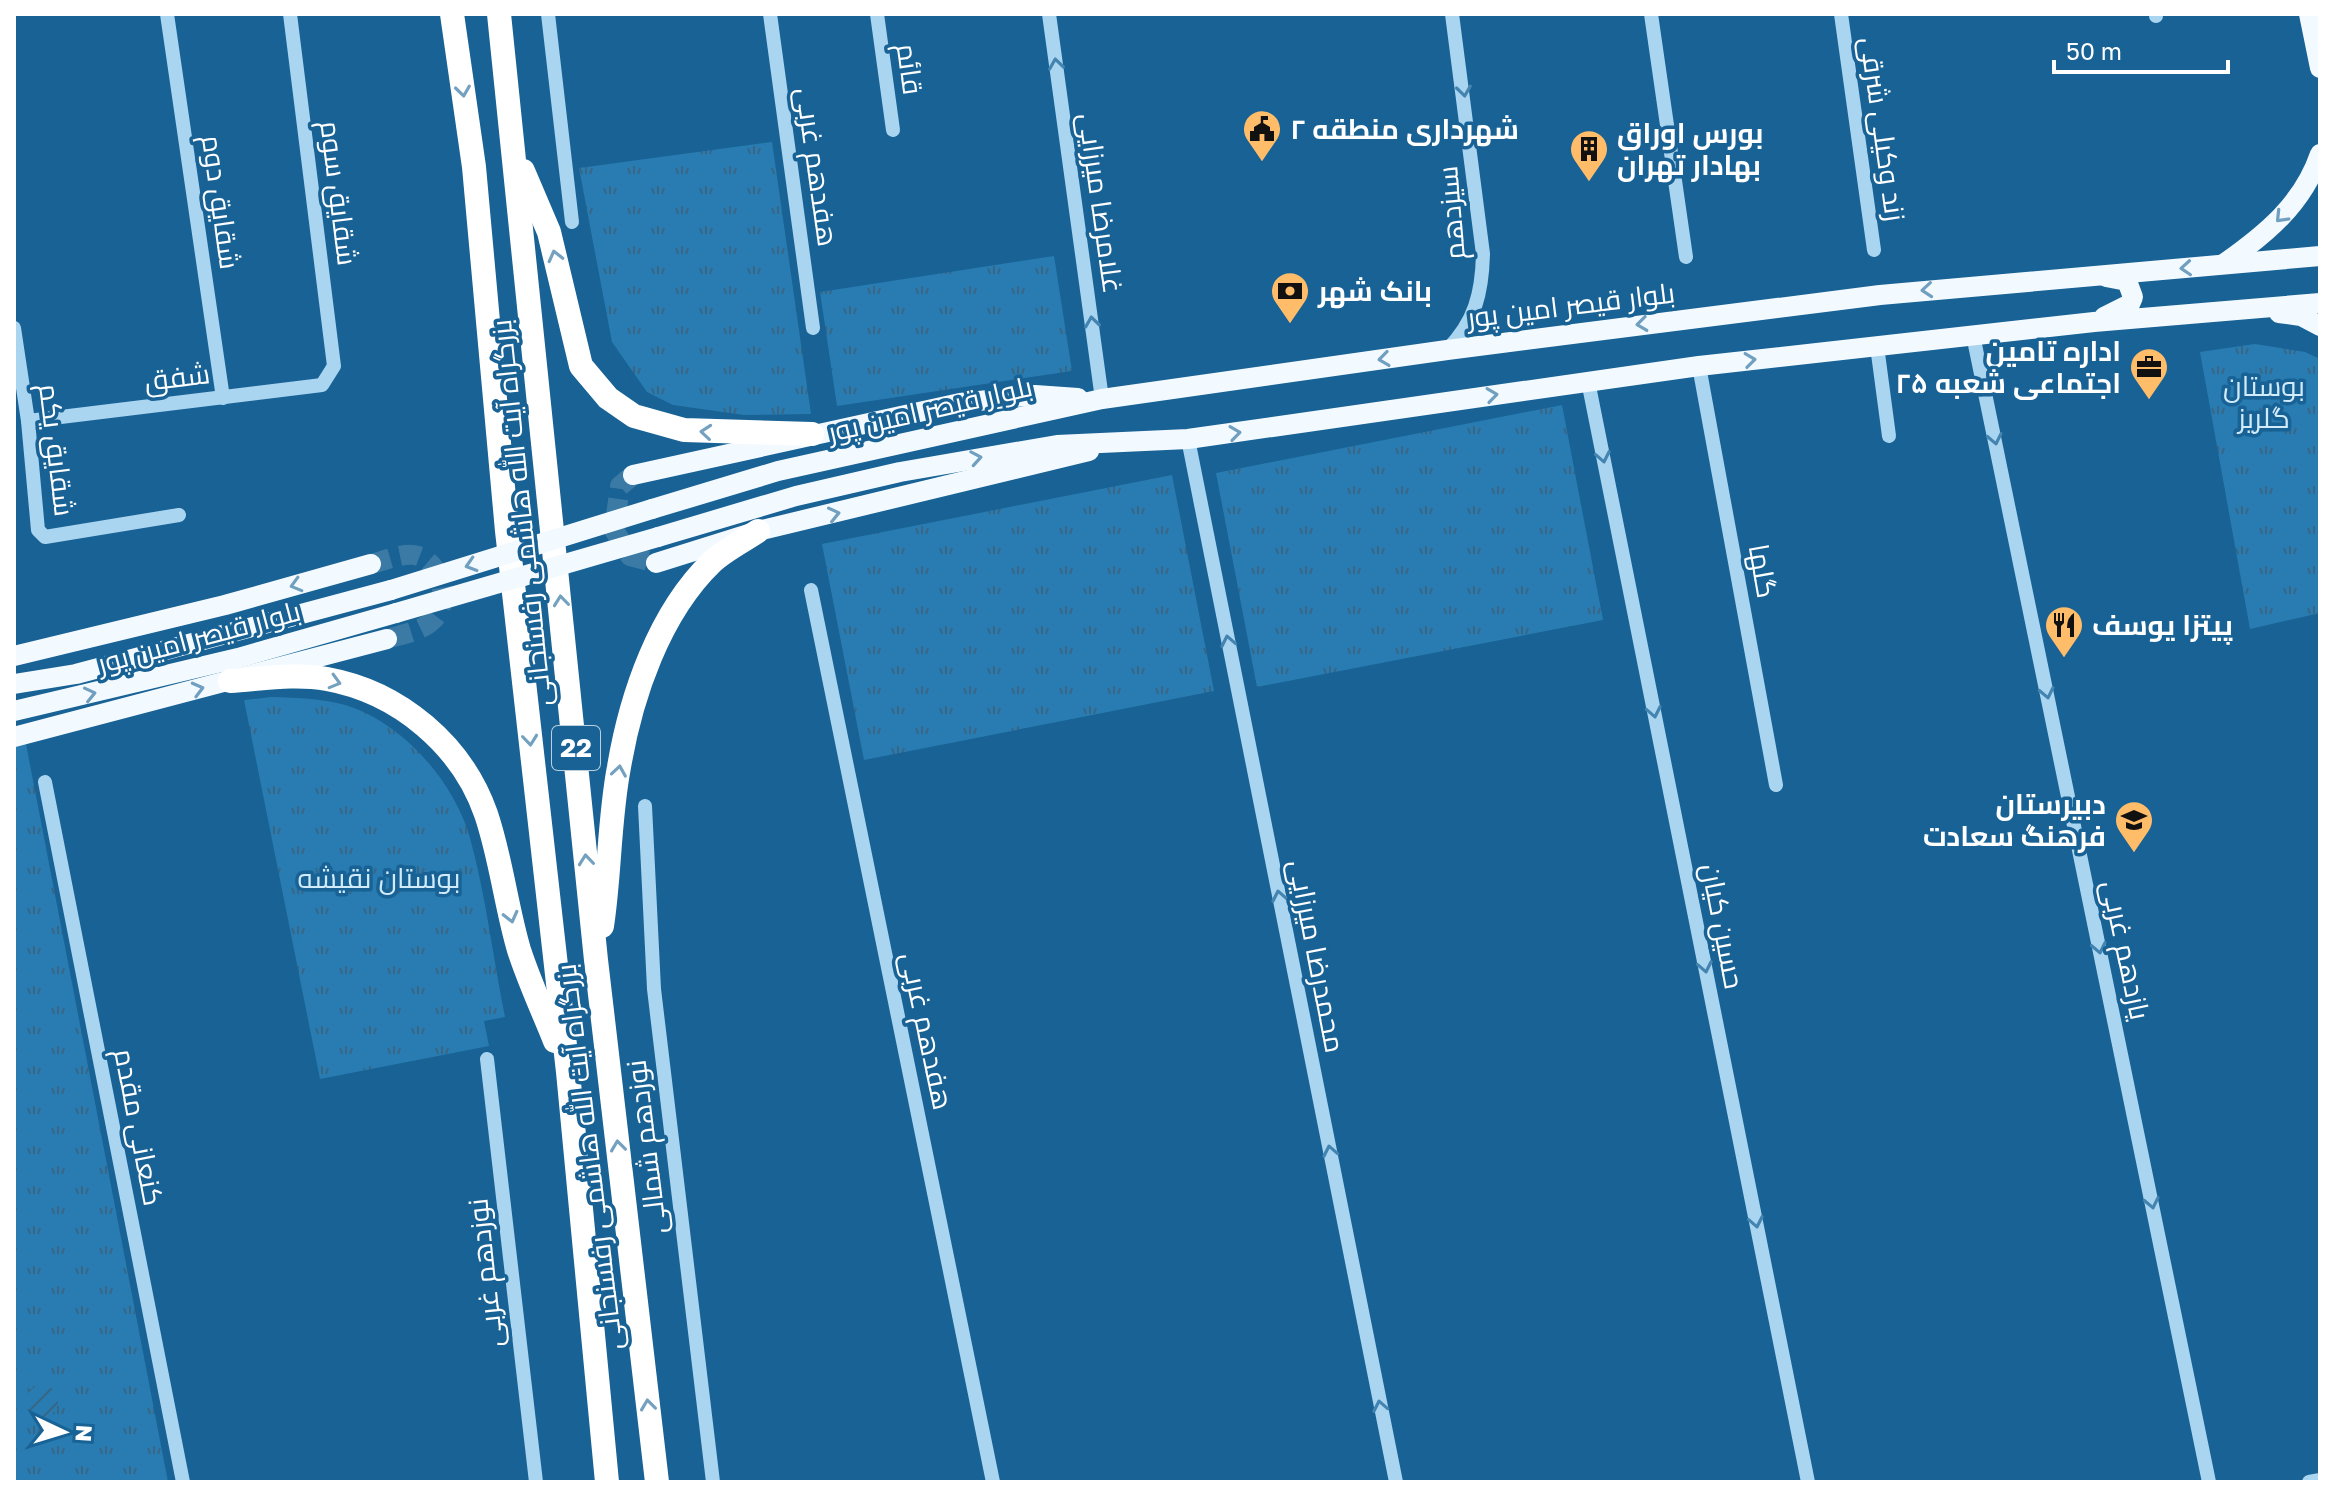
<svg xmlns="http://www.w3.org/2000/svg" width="2334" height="1496" viewBox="0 0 2334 1496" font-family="'Golos Text',Cairo,sans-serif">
<defs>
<pattern id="grass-tufts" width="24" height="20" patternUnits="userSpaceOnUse" patternTransform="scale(2)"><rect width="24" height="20" fill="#287cb1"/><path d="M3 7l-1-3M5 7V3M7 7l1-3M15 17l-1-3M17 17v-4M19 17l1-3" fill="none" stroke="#386684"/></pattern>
<pattern id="garden-furrows" width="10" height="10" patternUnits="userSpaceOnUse" patternTransform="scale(2)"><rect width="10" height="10" fill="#287cb1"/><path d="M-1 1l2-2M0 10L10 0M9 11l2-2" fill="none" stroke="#386684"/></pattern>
</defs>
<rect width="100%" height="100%" fill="#186295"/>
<g fill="url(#grass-tufts)">
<path d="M772 142 811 414 744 415 673 405 647 392 612 342 579 168Z"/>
<path d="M1054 256 1072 371 837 406 820 292Z"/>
<path d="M2255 344 2305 352 2320 359V613L2250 629 2200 352Z"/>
<path d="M1562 405 1603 620 1257 687 1216 473Z"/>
<path d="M1172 475 1214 691 864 760 822 544Z"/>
<path d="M272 697C296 698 321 698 345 705 402 722 454 781 470 838 486 896 493 958 505 1017L484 1021 489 1046 320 1079 244 700Z"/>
<path d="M26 744 168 1482H14V745Z"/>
</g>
<circle fill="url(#garden-furrows)" cx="42" cy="1401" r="16"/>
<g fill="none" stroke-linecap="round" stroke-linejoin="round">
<g stroke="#3b7aa5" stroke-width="20" stroke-dasharray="20 10" stroke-linecap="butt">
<path d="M633 475 620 486 614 530 630 556 656 563"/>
<path d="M371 564C384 561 402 553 414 555 441 559 452 602 433 620 421 632 402 634 387 639"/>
</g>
<g stroke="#aad5f0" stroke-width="14">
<path d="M167 14 223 398"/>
<path d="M548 14 572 222"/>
<path d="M770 14 813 328"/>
<path d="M877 14 893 130"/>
<path d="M1049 14 1102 399"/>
<path d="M1651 14 1686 257"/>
<path d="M1841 14 1874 250"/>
<path d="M2156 14V16"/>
<path d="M14 328 28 421 38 530 45 537 179 515"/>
<path d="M1973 335 2209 1482"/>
<path d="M1877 346 1889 436"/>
<path d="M1447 350C1475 322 1482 293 1483 254L1452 14"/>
<path d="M1699 366 1776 785"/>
<path d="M1588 381 1808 1482"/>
<path d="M28 421 322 385 334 366 290 14"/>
<path d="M1188 439 1396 1482"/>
<path d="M811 590 993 1482"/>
<path d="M45 782 183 1482"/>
<path d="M645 806 654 989 713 1482"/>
<path d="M487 1059 536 1482"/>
<path d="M2309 1482 2320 1480"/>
</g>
<g stroke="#f3faff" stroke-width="20">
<path d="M2309 14 2320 68"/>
<path d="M2225 263C2266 234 2303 204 2320 154"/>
<path d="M2279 313 2301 316 2320 326"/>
<path d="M2104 317 2130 304 2133 297 2127 281 2106 277"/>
<path d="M633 475 960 403 1035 395 1078 398"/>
<path d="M652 509 778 471 1102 399 1447 350 1880 295 2320 256"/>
<path d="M658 537 796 496 900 472 1057 445 1188 439 1699 366 2094 322 2320 303"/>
<path d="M656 563 758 531 1089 451"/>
<path d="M14 656 225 605 371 564"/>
<path d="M14 684 76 674 391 590"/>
<path d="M14 711 238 658 396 613"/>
<path d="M14 737 387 639"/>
</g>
<g stroke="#fff" stroke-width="24">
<path d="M452 14 474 167 507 531 568 1072 607 1482"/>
<path d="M499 14 596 960 657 1482"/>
<path d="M523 171 549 232 581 366 608 398 634 416 684 430 812 434"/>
<path d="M230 681C262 679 295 673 327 679 399 692 462 745 486 814 501 858 506 906 519 950 529 981 543 1011 555 1041"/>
<path d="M602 926C610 873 609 819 619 767 631 696 659 613 712 562 725 550 743 541 758 531"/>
</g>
<g stroke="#f3faff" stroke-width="20">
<path d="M391 590 652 509"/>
<path d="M396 613 658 537"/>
</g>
</g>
<defs><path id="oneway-chevron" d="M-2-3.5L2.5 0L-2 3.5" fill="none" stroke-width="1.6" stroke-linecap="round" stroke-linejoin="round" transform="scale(2)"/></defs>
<g stroke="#4484b0">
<use href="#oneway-chevron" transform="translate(1056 64) rotate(-98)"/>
<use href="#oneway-chevron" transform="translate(1464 91) rotate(82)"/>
<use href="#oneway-chevron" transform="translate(1092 322) rotate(-98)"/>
<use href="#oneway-chevron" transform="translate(1995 439) rotate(78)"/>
<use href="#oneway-chevron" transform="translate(1603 457) rotate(79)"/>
<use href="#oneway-chevron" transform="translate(1228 641) rotate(-101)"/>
<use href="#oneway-chevron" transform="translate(2047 693) rotate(78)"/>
<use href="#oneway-chevron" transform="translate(1654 712) rotate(79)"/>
<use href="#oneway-chevron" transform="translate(1279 896) rotate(-101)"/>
<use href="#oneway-chevron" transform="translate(2099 948) rotate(78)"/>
<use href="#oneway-chevron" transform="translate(1705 967) rotate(79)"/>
<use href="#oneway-chevron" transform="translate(1330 1151) rotate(-101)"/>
<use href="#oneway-chevron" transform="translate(2152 1203) rotate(78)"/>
<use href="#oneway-chevron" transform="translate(1756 1222) rotate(79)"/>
<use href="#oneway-chevron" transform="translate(1380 1406) rotate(-101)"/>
</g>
<g stroke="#74a1bf">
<use href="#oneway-chevron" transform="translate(463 91) rotate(82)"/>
<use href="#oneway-chevron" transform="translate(555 256) rotate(-104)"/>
<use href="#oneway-chevron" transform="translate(706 432) rotate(-175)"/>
<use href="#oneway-chevron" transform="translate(561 601) rotate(-96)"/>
<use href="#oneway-chevron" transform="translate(335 682) rotate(16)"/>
<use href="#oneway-chevron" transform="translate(530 740) rotate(84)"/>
<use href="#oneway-chevron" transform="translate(619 771) rotate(-81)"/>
<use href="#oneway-chevron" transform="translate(586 860) rotate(-96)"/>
<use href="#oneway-chevron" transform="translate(511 917) rotate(76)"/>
<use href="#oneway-chevron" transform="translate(618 1146) rotate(-97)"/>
<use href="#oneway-chevron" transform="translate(648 1405) rotate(-97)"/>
</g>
<g stroke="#709fbf">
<use href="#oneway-chevron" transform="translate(2281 217) rotate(134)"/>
<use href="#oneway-chevron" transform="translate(2186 268) rotate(176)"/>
<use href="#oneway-chevron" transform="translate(1927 290) rotate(175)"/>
<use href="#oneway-chevron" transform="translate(1642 324) rotate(173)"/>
<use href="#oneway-chevron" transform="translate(1384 359) rotate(172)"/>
<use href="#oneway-chevron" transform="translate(1750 360) rotate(-7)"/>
<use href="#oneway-chevron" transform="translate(1492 395) rotate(-8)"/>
<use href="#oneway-chevron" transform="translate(1235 433) rotate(-8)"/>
<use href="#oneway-chevron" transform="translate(976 458) rotate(-10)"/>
<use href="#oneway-chevron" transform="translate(834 514) rotate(-13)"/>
<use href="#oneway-chevron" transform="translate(471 565) rotate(163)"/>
<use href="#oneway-chevron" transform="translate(296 585) rotate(164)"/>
<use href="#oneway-chevron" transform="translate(198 689) rotate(-15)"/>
<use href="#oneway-chevron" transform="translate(90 694) rotate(-13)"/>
</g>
<defs>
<g id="civic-pin" transform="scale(2)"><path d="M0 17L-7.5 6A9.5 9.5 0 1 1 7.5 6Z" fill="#ffbc69" stroke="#186295"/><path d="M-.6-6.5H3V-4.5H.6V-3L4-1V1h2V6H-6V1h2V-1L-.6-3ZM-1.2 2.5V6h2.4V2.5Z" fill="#111"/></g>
<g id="building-pin" transform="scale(2)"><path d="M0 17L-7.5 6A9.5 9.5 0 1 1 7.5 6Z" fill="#ffbc69" stroke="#186295"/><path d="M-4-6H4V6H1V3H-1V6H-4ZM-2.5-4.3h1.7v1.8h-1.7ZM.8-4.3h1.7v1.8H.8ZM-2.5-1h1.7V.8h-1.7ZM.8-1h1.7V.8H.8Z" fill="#111"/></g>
<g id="bank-pin" transform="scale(2)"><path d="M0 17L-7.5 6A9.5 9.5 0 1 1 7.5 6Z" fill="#ffbc69" stroke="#186295"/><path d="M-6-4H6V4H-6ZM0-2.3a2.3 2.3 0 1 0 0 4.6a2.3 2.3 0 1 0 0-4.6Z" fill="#111"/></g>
<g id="office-pin" transform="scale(2)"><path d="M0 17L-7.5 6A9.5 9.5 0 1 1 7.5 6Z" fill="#ffbc69" stroke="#186295"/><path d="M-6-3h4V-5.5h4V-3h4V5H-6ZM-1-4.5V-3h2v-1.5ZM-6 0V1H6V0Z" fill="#111"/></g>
<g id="restaurant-pin" transform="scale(2)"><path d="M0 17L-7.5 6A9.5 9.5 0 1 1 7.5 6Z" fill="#ffbc69" stroke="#186295"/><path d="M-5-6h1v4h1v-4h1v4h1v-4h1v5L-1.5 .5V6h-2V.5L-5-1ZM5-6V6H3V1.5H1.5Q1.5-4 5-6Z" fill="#111"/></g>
<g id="school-pin" transform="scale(2)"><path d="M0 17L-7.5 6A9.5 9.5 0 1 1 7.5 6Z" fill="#ffbc69" stroke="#186295"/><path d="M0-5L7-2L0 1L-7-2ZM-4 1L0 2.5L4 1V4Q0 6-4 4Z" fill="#111"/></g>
</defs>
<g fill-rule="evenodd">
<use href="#civic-pin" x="1262" y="129"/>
<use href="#building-pin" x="1589" y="149"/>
<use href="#bank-pin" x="1290" y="291"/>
<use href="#office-pin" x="2149" y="367"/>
<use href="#restaurant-pin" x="2064" y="625"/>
<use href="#school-pin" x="2134" y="820"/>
</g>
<g text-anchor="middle" stroke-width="7" stroke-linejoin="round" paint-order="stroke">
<rect fill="#186295" stroke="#bad0df" stroke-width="2" x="552" y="726" width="48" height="44" rx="6"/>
<g font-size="26" font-weight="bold" fill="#fff">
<text x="576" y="757">22</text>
</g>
<g font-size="28" fill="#fff" stroke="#186295">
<text transform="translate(910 69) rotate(82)" y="10">قائم</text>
<text transform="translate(1883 129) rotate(82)" y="10">زند وکیلی شرقی</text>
<text transform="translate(817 167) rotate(82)" y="10">هفدهم غربی</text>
<text transform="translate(339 193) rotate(83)" y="10">شقایق سوم</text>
<text transform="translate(221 202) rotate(82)" y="10">شقایق دوم</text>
<text transform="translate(1101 203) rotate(82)" y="10">غلامرضا میرزایی</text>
<text transform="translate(1451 213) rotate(-95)" y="10">سیزدهم</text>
<text transform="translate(1571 305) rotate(-7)" y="10">بلوار قیصر امین پور</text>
<text transform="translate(177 377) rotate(-7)" y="10">شفق</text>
<text transform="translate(930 409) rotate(-13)" y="10">بلوار قیصر امین پور</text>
<text transform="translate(57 450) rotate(83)" y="10">شقایق یکم</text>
<text transform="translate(521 513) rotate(-96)" y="10">بزرگراه آیت الله هاشمی رفسنجانی</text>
<text transform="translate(1763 571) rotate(80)" y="10">گلها</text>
<text transform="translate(199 637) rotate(-15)" y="10">بلوار قیصر امین پور</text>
<text transform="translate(1723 926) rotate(79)" y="10">حسین کیان</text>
<text transform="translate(2126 950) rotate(78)" y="10">یازدهم غربی</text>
<text transform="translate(1317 956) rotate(79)" y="10">محمدرضا میرزایی</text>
<text transform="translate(927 1031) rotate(78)" y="10">هفدهم غربی</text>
<text transform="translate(139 1127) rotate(79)" y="10">کنعانی مقدم</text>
<text transform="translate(646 1147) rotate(-97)" y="10">نوزدهم شمالی</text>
<text transform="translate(589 1157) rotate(-97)" y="10">بزرگراه آیت الله هاشمی رفسنجانی</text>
<text transform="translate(485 1273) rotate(-96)" y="10">نوزدهم غربی</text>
</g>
<g font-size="28" font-weight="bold" fill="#fff" stroke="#186295" text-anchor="start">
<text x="1290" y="139">شهرداری منطقه ۲</text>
<text x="1617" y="143">بورس اوراق<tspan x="1617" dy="32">بهادار تهران</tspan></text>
<text x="1318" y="301">بانک شهر</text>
<text x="2121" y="361" text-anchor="end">اداره تامین<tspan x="2121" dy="32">اجتماعی شعبه ۲۵</tspan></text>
<text x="2092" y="635">پیتزا یوسف</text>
<text x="2106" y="814" text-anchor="end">دبیرستان<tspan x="2106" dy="32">فرهنگ سعادت</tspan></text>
</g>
<g font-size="28" fill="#d1ebfb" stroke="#186295">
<text x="2264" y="396">بوستان<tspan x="2264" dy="32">گلریز</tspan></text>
<text x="379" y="888">بوستان نقیشه</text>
</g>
</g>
<rect width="2334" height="1496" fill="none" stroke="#ffffff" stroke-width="32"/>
<g transform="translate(64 1432) rotate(94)" stroke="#186295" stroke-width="6" paint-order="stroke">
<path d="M0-6L14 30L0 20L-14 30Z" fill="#ffffff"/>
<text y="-12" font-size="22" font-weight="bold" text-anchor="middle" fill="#ffffff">N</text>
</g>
<path d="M2054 60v12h174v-12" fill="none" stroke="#ffffff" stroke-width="4"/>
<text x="2066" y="60" font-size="24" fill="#ffffff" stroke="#186295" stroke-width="6" paint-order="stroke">50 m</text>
</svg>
